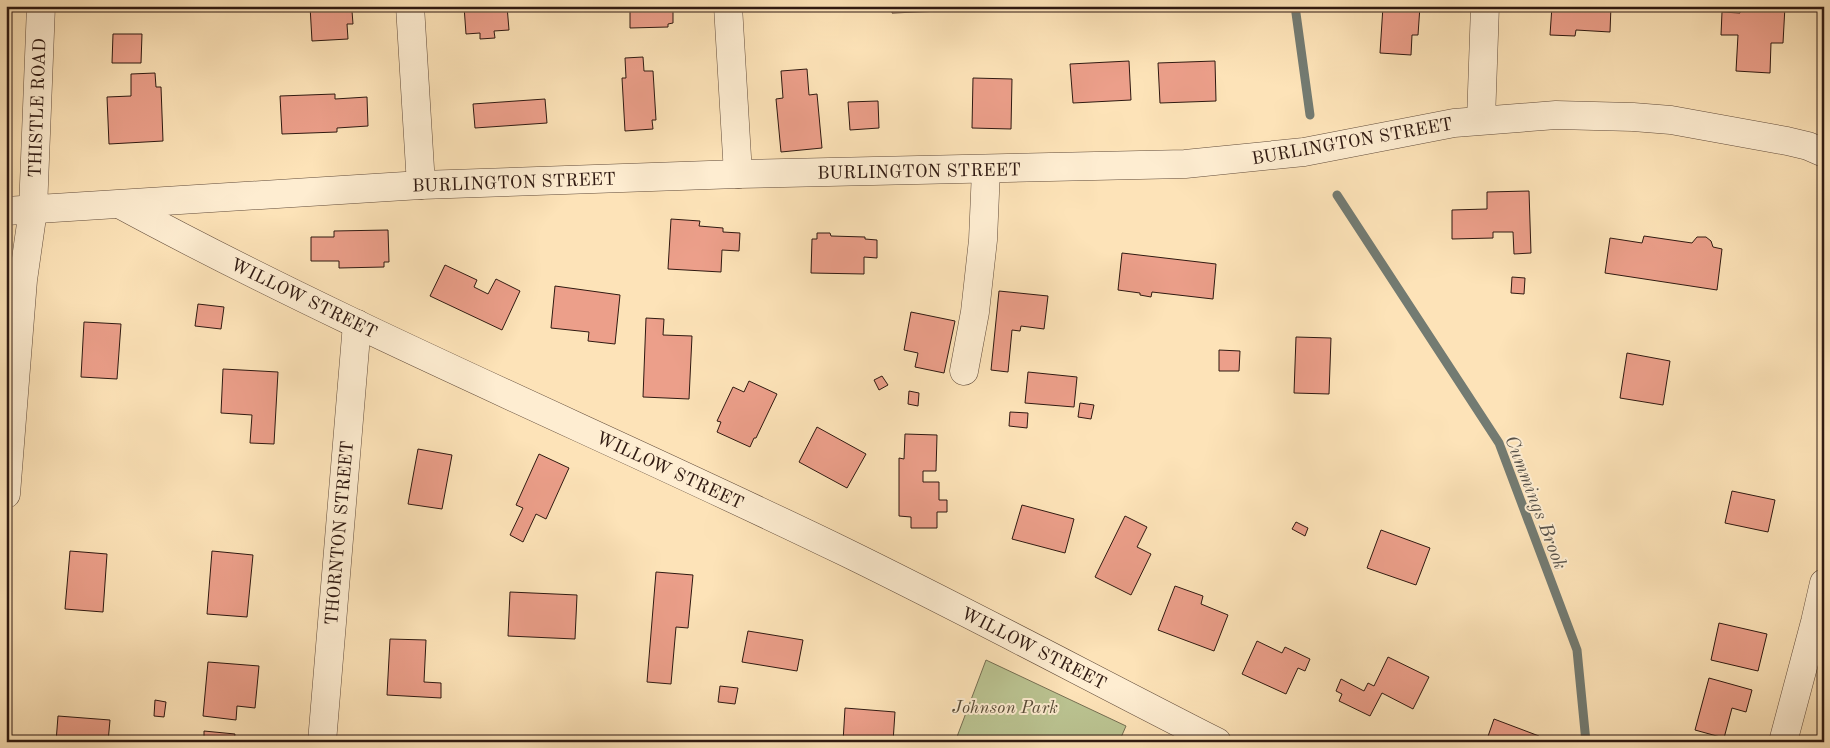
<svg xmlns="http://www.w3.org/2000/svg" width="1830" height="748" viewBox="0 0 1830 748" font-family="'Old Standard TT',serif">
<rect width="100%" height="100%" fill="#fde3b8"/>
<filter id="stains"><feTurbulence type="fractalNoise" baseFrequency=".004" numOctaves="4"/><feColorMatrix values="0 0 0 0 .2 0 0 0 0 .09 0 0 0 0 .02 0 0 0 .5 -.17"/></filter>
<radialGradient id="worn" r=".72"><stop offset=".6" stop-color="#630" stop-opacity="0"/><stop offset="1" stop-color="#630" stop-opacity=".3"/></radialGradient>
<path fill="#bbc492" stroke="#756e52" d="M986 660 1126 726 1119 742H955Z"/>
<g fill="none" stroke-linecap="round" stroke-linejoin="round">
<g stroke="#737b72" stroke-width="9">
<path d="M1295 6 1310 115"/>
<path d="M1337 195 1499 443 1577 650 1586 742"/>
</g>
</g>
<g fill="#ec9f8a" stroke="#2f1911">
<path d="M310 6H347V11H352L353 24H347L348 39 312 41Z"/>
<path d="M464 6H507L509 30 494 31 495 38 480 39V33L466 34Z"/>
<path d="M630 6H673V23L668 24V27L630 28Z"/>
<path d="M892 6H943V11L892 13Z"/>
<path d="M1383 6H1420L1418 35H1412L1411 55 1380 53Z"/>
<path d="M1552 6H1611L1610 32 1576 30 1575 36 1550 35Z"/>
<path d="M1740 6H1785L1783 43H1771L1770 73 1736 71 1738 35H1721L1722 12 1740 13Z"/>
<path d="M113 34H142L141 63H112Z"/>
<path d="M643 57 644 71H653L656 120H652L653 129 625 131 622 78H626L625 58Z"/>
<path d="M1129 61 1131 100 1073 103 1070 64Z"/>
<path d="M1215 61 1216 101 1160 103 1158 63Z"/>
<path d="M807 69 809 95 817 94 822 148 781 152 776 99 783 98 781 71Z"/>
<path d="M155 73 156 87H161L163 141 109 144 107 97 131 96V74Z"/>
<path d="M973 78 1012 79 1011 129 972 128Z"/>
<path d="M335 94V99L367 97 368 126 337 128V132L282 134 280 96Z"/>
<path d="M545 99 547 123 475 128 473 104Z"/>
<path d="M878 101 879 128 850 130 848 102Z"/>
<path d="M1529 191 1531 253 1514 254 1513 232H1493V238L1452 239V210L1487 209V192Z"/>
<path d="M671 219 700 221 699 226 723 228V232L740 233 739 251 722 250 721 272 668 269Z"/>
<path d="M388 230 389 262H384V267L339 268V261H311V237H334V231Z"/>
<path d="M817 233H830L831 236 865 237V239L877 240V258L864 257V274L811 273 812 239H817Z"/>
<path d="M1644 236 1692 243 1697 237H1706L1711 241 1713 247 1722 249 1717 290 1605 273 1610 238 1642 243Z"/>
<path d="M1122 253 1216 264 1213 299 1152 292 1151 297 1140 295V293L1118 290Z"/>
<path d="M445 265 477 280 474 287 488 294 496 279 520 291 502 330 430 296Z"/>
<path d="M1512 277 1525 278 1524 294 1511 293Z"/>
<path d="M555 286 620 295 615 344 588 341 589 332 551 328Z"/>
<path d="M999 291 1048 296 1044 329 1021 326 1020 331 1012 330 1008 372 991 370Z"/>
<path d="M198 304 224 307 221 329 195 326Z"/>
<path d="M911 312 955 321 944 373 915 367 918 353 904 350Z"/>
<path d="M646 318 664 319 663 335 692 336 689 399 643 397Z"/>
<path d="M84 322 121 324 117 379 81 377Z"/>
<path d="M1296 337 1331 338 1329 394 1294 393Z"/>
<path d="M1219 350 1240 351 1239 371H1219Z"/>
<path d="M1627 353 1670 361 1663 405 1620 398Z"/>
<path d="M223 369 278 372 274 444 250 443 252 415 221 413Z"/>
<path d="M1028 372 1077 377 1074 407 1025 403Z"/>
<path d="M882 376 888 385 879 390 874 380Z"/>
<path d="M749 381 777 394 756 438H754L750 447 717 432 721 422 717 421 733 387 744 392Z"/>
<path d="M909 391 919 393 918 406 908 404Z"/>
<path d="M1080 403 1094 405 1091 419 1078 417Z"/>
<path d="M1010 412 1028 413 1027 428 1009 426Z"/>
<path d="M817 427 866 454 847 488 799 462Z"/>
<path d="M905 434 937 435 936 471H923V482H939V500H947V512H937V528H911V517L899 516V458L904 459Z"/>
<path d="M418 449 452 455 442 509 408 504Z"/>
<path d="M539 454 569 468 546 519 536 514 523 542 510 535 523 508 516 505Z"/>
<path d="M1732 491 1775 500 1768 532 1725 523Z"/>
<path d="M1022 505 1074 519 1065 553 1012 539Z"/>
<path d="M1125 516 1147 527 1137 547 1151 554 1131 595 1095 577Z"/>
<path d="M1296 522 1308 528 1305 536 1292 529Z"/>
<path d="M1381 530 1430 548 1416 585 1367 568Z"/>
<path d="M70 551 107 554 103 612 65 609Z"/>
<path d="M212 551 253 555 247 617 207 614Z"/>
<path d="M656 572 693 575 688 628 676 627 671 684 647 682Z"/>
<path d="M1175 586 1203 596 1201 604 1228 615 1214 651 1158 630Z"/>
<path d="M510 592 577 595 575 639 508 636Z"/>
<path d="M1719 623 1767 634 1758 671 1711 660Z"/>
<path d="M748 631 803 640 797 671 742 662Z"/>
<path d="M390 639 426 640 424 682 441 683V698L387 695Z"/>
<path d="M1257 641 1282 653 1285 647 1310 659 1305 671 1298 668 1286 694 1242 674Z"/>
<path d="M1388 657 1429 677 1413 709 1382 693 1370 716 1339 701 1342 694 1336 691 1341 679 1364 691 1368 683 1374 686Z"/>
<path d="M208 662 259 666 255 708 237 706 236 720 203 716Z"/>
<path d="M1709 678 1752 690 1746 712 1732 708 1724 738 1695 730Z"/>
<path d="M720 686 738 688 735 704 718 702Z"/>
<path d="M155 700 166 702 164 717 154 716Z"/>
<path d="M845 708 895 712 893 742H843Z"/>
<path d="M58 716 110 720 108 742H56Z"/>
<path d="M1494 719 1539 736 1536 742H1486Z"/>
<path d="M204 731 235 734 234 742H204Z"/>
</g>
<g fill="none" stroke-linecap="round" stroke-linejoin="round">
<g stroke="#624c3b" stroke-width="29">
<g id="minor">
<path d="M410 6 421 185"/>
<path d="M728 6 738 174"/>
<path d="M1481 120 1485 6"/>
<path d="M121 205C356 332 604 435 845 552 970 613 1093 679 1217 742"/>
<path d="M6 211 421 185 738 174 1185 164 1304 152 1454 123 1556 115 1633 117 1671 120 1787 141 1808 146 1824 153"/>
<path d="M964 371 975 312 983 240 986 170"/>
<path d="M6 494 23 280 33 210 41 6"/>
<path d="M322 742 357 324"/>
<path d="M1783 742 1815 622 1824 583"/>
</g>
</g>
<use href="#minor" stroke="#feedd1" stroke-width="28"/>
</g>
<g text-anchor="middle" stroke-width="4" stroke-linejoin="round" paint-order="stroke">
<g font-size="18" fill="#2f1911" stroke="#feedd1">
<text transform="translate(37 108) rotate(-88)" y="6">THISTLE ROAD</text>
<text transform="translate(1352 141) rotate(-10)" y="6">BURLINGTON STREET</text>
<text transform="translate(919 171) rotate(-1)" y="6">BURLINGTON STREET</text>
<text transform="translate(514 182) rotate(-2)" y="6">BURLINGTON STREET</text>
<text transform="translate(304 298) rotate(26)" y="6">WILLOW STREET</text>
<text transform="translate(670 470) rotate(25)" y="6">WILLOW STREET</text>
<text transform="translate(339 533) rotate(-85)" y="6">THORNTON STREET</text>
<text transform="translate(1034 648) rotate(27)" y="6">WILLOW STREET</text>
</g>
<g font-size="18" font-style="italic" fill="#594c38" stroke="#feedd1">
<text x="1005" y="713">Johnson Park</text>
</g>
<g font-size="19" font-style="italic" fill="#57524a" stroke="#feedd1">
<text transform="translate(1537 502) rotate(69)" y="7">Cummings Brook</text>
</g>
</g>
<rect width="1830" height="748" fill="none" stroke="#fde3b8" stroke-width="25"/>
<rect x="8" y="8" width="1815" height="733" fill="none" stroke="#2f1911" stroke-width="2.5"/>
<rect x="12" y="12" width="1805" height="723" fill="none" stroke="#2f1911"/>
<rect width="100%" height="100%" filter="url(#stains)"/>
<rect width="100%" height="100%" fill="url(#worn)"/>
</svg>
